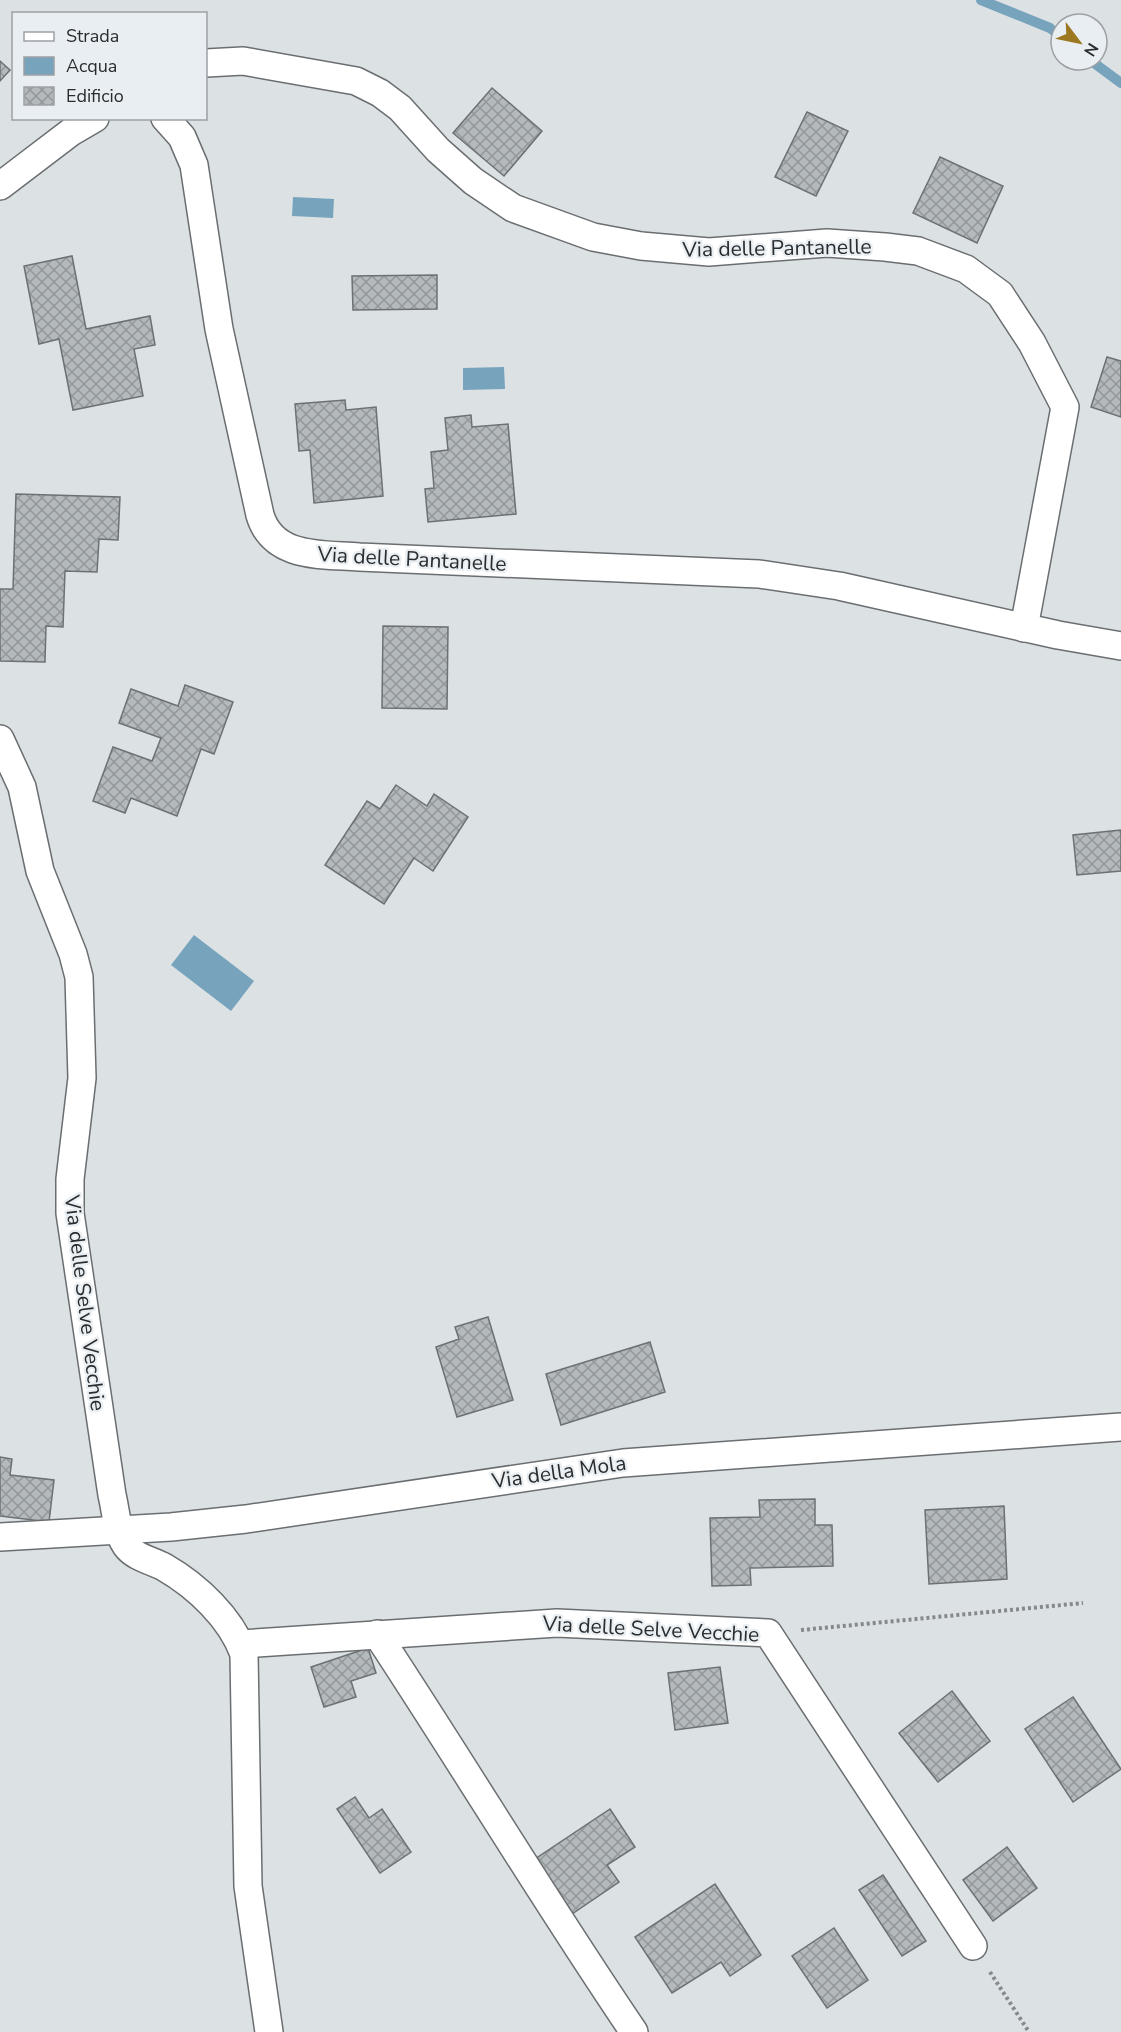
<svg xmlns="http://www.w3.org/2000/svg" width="1121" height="2032" viewBox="0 0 1121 2032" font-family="'Nunito Sans',sans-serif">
<defs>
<pattern id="building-cross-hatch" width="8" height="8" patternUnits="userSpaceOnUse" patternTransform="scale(1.5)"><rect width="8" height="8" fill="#b4b9bc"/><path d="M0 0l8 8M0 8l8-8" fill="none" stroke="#939799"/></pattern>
</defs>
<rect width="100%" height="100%" fill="#dce1e4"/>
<g fill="#77a3bd">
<path d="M293 197 334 199 333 218 292 216Z"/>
<path d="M504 367 505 389 463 390V368Z"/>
<path d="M194 935 254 981 231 1011 171 965Z"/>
</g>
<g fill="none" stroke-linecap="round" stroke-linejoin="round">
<g stroke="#77a3bd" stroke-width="10">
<path d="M981 0 1050 28 1061 37"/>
<path d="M1090 60 1121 83"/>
</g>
</g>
<g fill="url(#building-cross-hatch)" stroke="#6c7173" stroke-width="1.5">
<path d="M0 61 10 70 0 81Z"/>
<path d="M492 88 542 131 504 176 453 133Z"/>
<path d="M807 112 848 131 816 196 775 177Z"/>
<path d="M940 157 1003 186 977 243 913 213Z"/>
<path d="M72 256 86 329 150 316 155 345 134 349 143 396 73 410 59 339 39 344 24 266Z"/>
<path d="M437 275V309L353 310 352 276Z"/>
<path d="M1107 357 1121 361V417L1091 407Z"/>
<path d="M345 400 346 410 376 407 383 496 314 503 310 450 299 451 295 404Z"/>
<path d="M471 415 472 427 508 424 516 514 428 522 425 489 434 488 431 452 448 450 445 418Z"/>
<path d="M16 494 120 497 118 540 99 539 97 572 65 571 63 627 46 626 45 662 0 661V589H13Z"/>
<path d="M383 626 448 627 447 709 382 708Z"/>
<path d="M185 685 233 702 214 754 201 749 177 816 131 798 125 813 93 801 113 747 152 761 161 738 119 723 131 689 178 706Z"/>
<path d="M396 785 427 806 434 794 468 817 433 871 414 858 384 904 325 865 367 801 380 809Z"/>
<path d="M1121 830V871L1077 875 1073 835Z"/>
<path d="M488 1317 513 1400 457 1417 436 1347 459 1339 455 1327Z"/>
<path d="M650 1342 665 1392 561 1425 546 1374Z"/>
<path d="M0 1457 12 1459 10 1475 54 1480 49 1522 0 1516Z"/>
<path d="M815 1499V1525H832L833 1566 750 1568 751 1585 712 1586 710 1518 760 1517 759 1500Z"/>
<path d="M1004 1506 1007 1579 929 1584 925 1510Z"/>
<path d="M368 1648 376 1673 351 1681 356 1697 324 1707 311 1667Z"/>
<path d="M720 1667 728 1723 675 1730 668 1673Z"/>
<path d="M952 1691 990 1741 938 1782 899 1733Z"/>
<path d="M1073 1697 1121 1769 1073 1802 1025 1729Z"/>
<path d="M355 1797 369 1818 382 1809 411 1852 380 1873 337 1809Z"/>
<path d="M610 1809 635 1847 607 1865 619 1882 572 1914 535 1859Z"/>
<path d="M1007 1847 1037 1888 993 1921 963 1880Z"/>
<path d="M883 1875 926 1941 902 1956 859 1890Z"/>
<path d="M715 1884 761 1955 730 1976 721 1962 672 1993 635 1937Z"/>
<path d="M834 1928 868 1980 827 2008 792 1956Z"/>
</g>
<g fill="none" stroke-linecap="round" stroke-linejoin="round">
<g stroke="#6a6e71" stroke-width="30">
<g id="minor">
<path d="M206 63 243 61 356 81 380 93 400 108 438 150 473 181 513 208 593 237 641 246 709 252 827 243 885 247 918 251 966 269 1000 294 1032 343 1065 407 1024 628"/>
<path d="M165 118 182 137 194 165 219 329 260 515C273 559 322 554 359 557L759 574 839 586 1058 635 1121 646"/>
<path d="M0 186 71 132 95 118"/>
<path d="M0 739 22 787 40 871 73 954 79 977 82 1078 70 1179V1213L112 1495C116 1511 117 1536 128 1548 137 1558 153 1561 164 1567 197 1586 231 1618 244 1654L248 1886 269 2032"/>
<path d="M0 1537 171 1527 246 1519 623 1463 1121 1427"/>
<path d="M377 1634C464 1766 545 1901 634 2032"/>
<path d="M241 1644 557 1623 768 1633 973 1946"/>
</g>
</g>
<g stroke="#86898c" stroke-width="4" stroke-dasharray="3 3" stroke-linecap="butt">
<path d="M801 1630 1083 1603"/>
<path d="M990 1972 1029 2032"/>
</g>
<use href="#minor" stroke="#fff" stroke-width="27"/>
</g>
<g text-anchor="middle" stroke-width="4.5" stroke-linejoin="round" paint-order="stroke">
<g font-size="21" fill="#2a2c2e" stroke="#e9eef2">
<text transform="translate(777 248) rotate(-1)" y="7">Via delle Pantanelle</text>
<text transform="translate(412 559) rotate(3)" y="7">Via delle Pantanelle</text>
<text transform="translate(85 1303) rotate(83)" y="7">Via delle Selve Vecchie</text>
<text transform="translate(559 1472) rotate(-8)" y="7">Via della Mola</text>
<text transform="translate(651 1629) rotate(3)" y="7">Via delle Selve Vecchie</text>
</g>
</g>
<rect x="12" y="12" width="195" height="108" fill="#e9eef2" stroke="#9da0a4" stroke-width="1.5"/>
<rect x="24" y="32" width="30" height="9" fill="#ffffff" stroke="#9da0a4" stroke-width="1.5"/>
<text x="66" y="42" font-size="18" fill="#2a2c2e">Strada</text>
<rect x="24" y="57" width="30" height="18" fill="#77a3bd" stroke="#9da0a4" stroke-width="1.5"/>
<text x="66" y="72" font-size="18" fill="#2a2c2e">Acqua</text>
<rect x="24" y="87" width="30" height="18" fill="url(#building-cross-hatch)" stroke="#9da0a4" stroke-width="1.5"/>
<text x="66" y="102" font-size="18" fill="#2a2c2e">Edificio</text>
<g transform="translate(1079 42) rotate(122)"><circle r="28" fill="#e9eef2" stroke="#9da0a4" stroke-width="1.5"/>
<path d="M0-4.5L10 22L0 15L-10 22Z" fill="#9c7823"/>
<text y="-9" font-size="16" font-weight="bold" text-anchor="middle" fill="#2a2c2e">N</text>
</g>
</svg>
